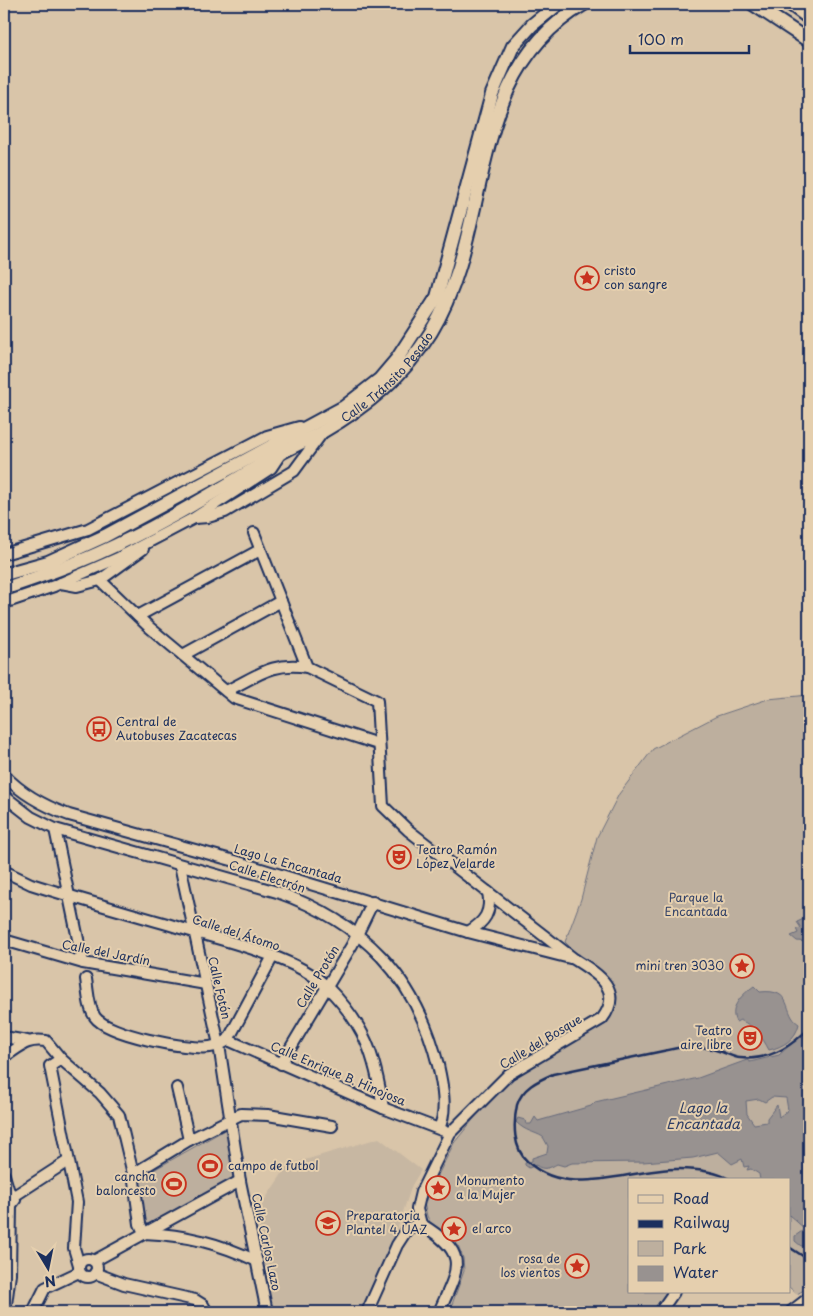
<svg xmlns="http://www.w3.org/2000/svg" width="813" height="1316" viewBox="0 0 813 1316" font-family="'Playpen Sans',sans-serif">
<rect width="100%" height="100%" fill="#d9c5a9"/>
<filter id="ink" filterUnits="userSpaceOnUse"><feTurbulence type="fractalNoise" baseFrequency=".02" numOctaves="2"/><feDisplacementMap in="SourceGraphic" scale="10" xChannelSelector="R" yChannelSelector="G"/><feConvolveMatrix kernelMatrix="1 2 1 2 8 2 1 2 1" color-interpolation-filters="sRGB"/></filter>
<g filter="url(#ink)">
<path fill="#c7b7a2" d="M379 1138 421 1170 412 1185 397 1230 362 1312H271L257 1216 264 1201 288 1165Z"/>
<g fill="#bdaf9e" stroke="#6c6f7e">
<path d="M809 695V1287L797 1294 789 1287V1180H629V1292H673L654 1312H455L450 1310 464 1271 463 1258 458 1245 448 1234 430 1222 427 1216 424 1203 454 1143 490 1099 511 1079 603 1024 615 1000V990L610 980 600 970 580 957 565 942 581 899 597 837 619 794 653 749 717 716 768 699Z"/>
<path d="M228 1128 237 1179 143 1231 134 1181Z"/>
</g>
<g fill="#989290" stroke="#666a7c" fill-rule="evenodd">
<path d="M807 915 809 916V942L797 941 791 936 798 933 796 929 801 928 797 922 806 918Z"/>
<path d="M754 986 760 992C795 988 782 1014 799 1024 796 1039 783 1047 769 1050 762 1037 756 1027 740 1020L736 1022C728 1007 743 994 754 986Z"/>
<path d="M809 1030V1244L801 1246 795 1241V1236L805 1229 789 1215V1180H760L759 1174 751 1169 747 1170 749 1166 744 1167 742 1159 732 1164 718 1152 693 1158 643 1162 572 1163 564 1166 557 1164C550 1168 543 1171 536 1165L529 1168 525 1165V1163L532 1161V1158L547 1153 548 1146 543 1137C533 1131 526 1132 516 1122L518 1118 525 1120 526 1124H531L535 1117 538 1121 591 1106 595 1102 698 1078 747 1060 750 1062 779 1055 802 1034ZM772 1097 786 1098 788 1110 779 1117 777 1105 767 1118V1122L754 1124 747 1114 746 1101 759 1099 765 1102Z"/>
</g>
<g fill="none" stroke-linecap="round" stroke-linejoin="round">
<g stroke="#1b2f5e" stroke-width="14">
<g id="minor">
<path d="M195 518 208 517 225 512 294 471 322 433"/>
<path d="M254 533 307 667 377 701 383 806 408 830 574 959C596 973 625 989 602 1019L509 1074 450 1133 421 1192 417 1209 421 1224C470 1254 459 1267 439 1312"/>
<path d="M4 554 88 529 267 436 299 427"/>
<path d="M100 580 149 627 234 698 378 744"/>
<path d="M61 583 77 586 100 580 143 549"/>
<path d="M4 603 54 586 120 557 194 518 271 468 281 453"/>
<path d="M138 616 260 550"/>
<path d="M183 655 281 601"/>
<path d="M226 691C256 677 272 661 307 667"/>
<path d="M4 775C22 794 44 806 69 815L235 861 468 932 570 958"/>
<path d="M4 796 31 817 55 829 277 892C362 922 416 976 438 1065 442 1083 448 1111 439 1128"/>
<path d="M55 829 83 963"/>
<path d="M180 865 219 1045 240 1181 267 1312"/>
<path d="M4 871 31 884C81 900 133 914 184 929 223 940 299 958 327 987 365 1025 375 1055 383 1108"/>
<path d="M468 932C485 922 492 912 488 892"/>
<path d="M4 940 83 963 206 984"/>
<path d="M86 979C88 991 88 1007 95 1017 108 1035 187 1050 210 1047 217 1046 222 1044 228 1040L383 1108 444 1131"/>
<path d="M4 1037 27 1041"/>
<path d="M228 1040 273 956"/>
<path d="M4 1057C20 1047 26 1038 46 1041L61 1059 100 1093 119 1115 133 1174 140 1224 144 1233C187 1235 218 1243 257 1261"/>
<path d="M61 1059 50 1066 77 1202 74 1248 79 1265"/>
<path d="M281 1064 352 945 373 902"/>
<path d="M177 1088 189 1140"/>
<path d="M133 1174 189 1140 241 1114 268 1115 332 1126"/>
<path d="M4 1175 9 1192"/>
<path d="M4 1194 11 1193 15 1200 11 1205 4 1204"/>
<path d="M14 1196 68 1161"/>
<circle cx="88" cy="1268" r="9"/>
<path d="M94 1261 240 1181"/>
<path d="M95 1273 124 1284 195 1300 203 1305 207 1312"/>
<path d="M5 1312 10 1274 11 1205"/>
<path d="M33 1312 45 1288 79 1272"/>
<path d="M367 1312 397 1245 408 1228 421 1224"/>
<path d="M660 1312 674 1292"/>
</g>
</g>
<g stroke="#1b2f5e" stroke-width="16">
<g id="major">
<path d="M753 4 809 41"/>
<path d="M790 4 809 18"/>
<path d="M5 574 48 562 105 536 344 407 380 379 397 359 437 297 492 94 513 46 532 25 558 4"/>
<path id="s1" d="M9 587C39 577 70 566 99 553 159 527 216 491 272 458 288 448 306 441 322 432 367 406 404 376 431 332 495 227 463 74 584 4"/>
<path d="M792 1312 809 1299"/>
</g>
</g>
<use href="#minor" stroke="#e5cfae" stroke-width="10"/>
<use href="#major" stroke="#e5cfae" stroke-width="12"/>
<g stroke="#1b2f5e" stroke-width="2.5">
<path d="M731 1180C717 1172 696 1169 679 1169 630 1168 569 1200 528 1162 513 1149 513 1124 517 1105 522 1088 537 1081 553 1074L687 1046C699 1046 710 1048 722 1052 728 1054 734 1058 740 1058 768 1061 791 1047 809 1028"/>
<path d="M789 1247 809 1260"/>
</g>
</g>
</g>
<defs>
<g id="sight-ring" transform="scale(1.25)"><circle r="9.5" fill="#e5cfae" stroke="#c8321e" stroke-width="1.5"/><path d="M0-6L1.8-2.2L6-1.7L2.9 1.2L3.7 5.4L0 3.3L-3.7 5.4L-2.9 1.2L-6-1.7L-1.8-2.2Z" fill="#c8321e"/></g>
<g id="bus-ring" transform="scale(1.25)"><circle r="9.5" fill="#e5cfae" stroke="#c8321e" stroke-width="1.5"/><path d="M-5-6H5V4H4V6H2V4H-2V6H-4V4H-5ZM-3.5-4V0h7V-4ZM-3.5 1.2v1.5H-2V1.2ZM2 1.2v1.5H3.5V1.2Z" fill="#c8321e"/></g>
<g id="theatre-ring" transform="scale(1.25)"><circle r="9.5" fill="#e5cfae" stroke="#c8321e" stroke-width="1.5"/><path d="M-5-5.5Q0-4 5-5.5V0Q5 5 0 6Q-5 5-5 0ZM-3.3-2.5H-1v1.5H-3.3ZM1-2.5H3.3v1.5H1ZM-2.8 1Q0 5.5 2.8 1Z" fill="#c8321e"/></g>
<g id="stadium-ring" transform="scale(1.25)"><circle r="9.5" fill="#e5cfae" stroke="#c8321e" stroke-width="1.5"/><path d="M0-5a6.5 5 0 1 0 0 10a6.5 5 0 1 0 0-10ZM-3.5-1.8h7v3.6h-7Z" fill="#c8321e"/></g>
<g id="school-ring" transform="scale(1.25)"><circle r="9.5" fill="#e5cfae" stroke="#c8321e" stroke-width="1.5"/><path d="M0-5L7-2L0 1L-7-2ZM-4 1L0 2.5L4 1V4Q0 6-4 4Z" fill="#c8321e"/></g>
</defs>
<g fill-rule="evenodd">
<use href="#sight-ring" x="587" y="278"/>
<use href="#bus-ring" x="99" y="729"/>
<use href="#theatre-ring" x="399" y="857"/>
<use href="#sight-ring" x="742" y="966"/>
<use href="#theatre-ring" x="750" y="1038"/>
<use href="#stadium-ring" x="210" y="1166"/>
<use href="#stadium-ring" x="174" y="1184"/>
<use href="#sight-ring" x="438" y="1188"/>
<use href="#school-ring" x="328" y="1223"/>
<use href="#sight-ring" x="454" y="1229"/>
<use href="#sight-ring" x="577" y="1266"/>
</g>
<g text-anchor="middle" stroke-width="4" stroke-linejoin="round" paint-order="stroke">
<g font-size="12" fill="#1b2f5e" stroke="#e5cfae" text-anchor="start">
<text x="604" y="275">cristo<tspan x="604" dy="14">con sangre</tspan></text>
<text x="116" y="726">Central de<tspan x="116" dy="14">Autobuses Zacatecas</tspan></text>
<text x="416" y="854">Teatro Ramón<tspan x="416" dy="14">López Velarde</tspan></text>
<text x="724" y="970" text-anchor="end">mini tren 3030</text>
<text x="732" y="1035" text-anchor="end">Teatro<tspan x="732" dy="14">aire libre</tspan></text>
<text x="228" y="1170">campo de futbol</text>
<text x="156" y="1181" text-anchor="end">cancha<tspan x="156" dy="14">baloncesto</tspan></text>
<text x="456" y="1185">Monumento<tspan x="456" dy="14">a la Mujer</tspan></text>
<text x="346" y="1220">Preparatoria<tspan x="346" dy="14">Plantel 4 UAZ</tspan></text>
<text x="472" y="1233">el arco</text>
<text x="560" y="1263" text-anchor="end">rosa de<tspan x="560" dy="14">los vientos</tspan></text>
</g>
<g font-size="12" fill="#1b2f5e" stroke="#e5cfae">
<text dy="4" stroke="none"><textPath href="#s1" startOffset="436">Calle Tránsito Pesado</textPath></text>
<text transform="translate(288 864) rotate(16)" y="4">Lago La Encantada</text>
<text transform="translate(267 877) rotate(18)" y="4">Calle Electrón</text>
<text transform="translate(236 933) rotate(18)" y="4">Calle del Átomo</text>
<text transform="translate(106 953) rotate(11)" y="4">Calle del Jardín</text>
<text transform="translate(318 977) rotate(-59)" y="4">Calle Protón</text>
<text transform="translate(219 988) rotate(77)" y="4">Calle Fotón</text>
<text transform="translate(541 1042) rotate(-31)" y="4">Calle del Bosque</text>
<text transform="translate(338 1074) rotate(23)" y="4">Calle Enrique B. Hinojosa</text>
<text transform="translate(266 1242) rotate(78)" y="4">Calle Carlos Lazo</text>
</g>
<g font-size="12" fill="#334268" stroke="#e5cfae">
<text x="696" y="902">Parque la<tspan x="696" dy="14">Encantada</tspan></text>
</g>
<g font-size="14" font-style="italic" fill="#2e3e66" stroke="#e5cfae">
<text x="703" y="1113">Lago la<tspan x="703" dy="16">Encantada</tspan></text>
</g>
</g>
<rect width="813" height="1316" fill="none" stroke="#e5cfae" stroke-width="20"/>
<rect x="10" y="10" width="793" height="1296" fill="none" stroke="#1b2f5e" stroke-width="2" filter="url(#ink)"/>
<rect x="628" y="1178" width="162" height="115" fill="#e5cfae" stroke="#948f8e"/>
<rect x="638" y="1195" width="25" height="8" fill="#e5cfae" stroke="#948f8e"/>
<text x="673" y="1204" font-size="15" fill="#1b2f5e">Road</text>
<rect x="638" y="1220" width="25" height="8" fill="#1b2f5e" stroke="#948f8e"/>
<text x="673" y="1228" font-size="15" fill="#1b2f5e">Railway</text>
<rect x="638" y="1241" width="25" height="15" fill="#bdaf9e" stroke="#948f8e"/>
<text x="673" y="1254" font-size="15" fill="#1b2f5e">Park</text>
<rect x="638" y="1266" width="25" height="15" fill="#989290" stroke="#948f8e"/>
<text x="673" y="1278" font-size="15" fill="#1b2f5e">Water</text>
<g transform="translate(48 1268) rotate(170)" stroke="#e5cfae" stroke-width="4" paint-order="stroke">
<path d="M0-4L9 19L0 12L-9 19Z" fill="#1b2f5e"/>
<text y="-8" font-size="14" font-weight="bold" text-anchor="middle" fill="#1b2f5e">N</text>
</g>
<path d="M630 45v8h119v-8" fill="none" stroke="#1b2f5e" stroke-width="2.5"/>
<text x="638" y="45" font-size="15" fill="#1b2f5e" stroke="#e5cfae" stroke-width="4" paint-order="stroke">100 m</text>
</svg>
